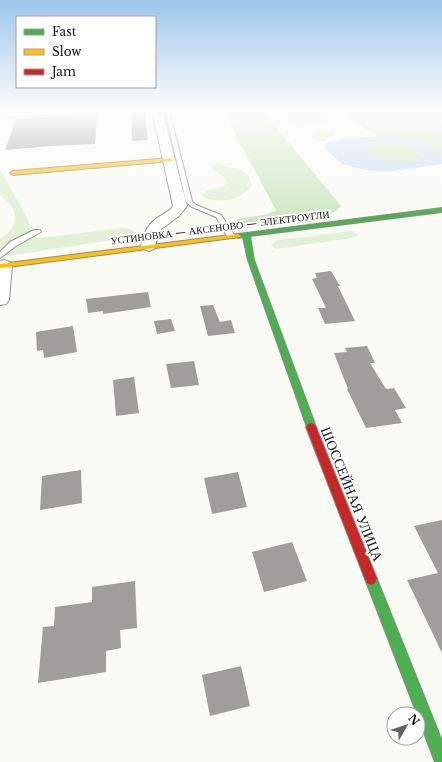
<svg xmlns="http://www.w3.org/2000/svg" width="442" height="762" viewBox="0 0 442 762" font-family="'Libre Baskerville',serif">
<rect width="100%" height="100%" fill="#fbfbf6"/>
<g fill="#e1f0d7">
<path d="M276 110H318L325 118V121C306 127 289 124 276 110Z"/>
<path d="M329 131 333 132 334 136 323 141 315 140 312 135Z"/>
<path d="M216 164 238 169 248 175 252 185C249 188 246 192 243 194 231 202 213 202 201 196L202 194 209 190 225 186 227 183 224 177 212 169V166Z"/>
<path d="M0 171 5 177 37 238 124 228 135 231 133 237 0 257V239C22 225 19 209 0 195Z"/>
<path d="M352 231 358 235 352 238 276 249 271 245 278 240Z"/>
</g>
<g fill="#d0e7c6">
<path d="M226 110H262L341 206 336 211 328 215 248 228H238L235 226 237 219 268 214 276 210 238 139Z"/>
<path d="M340 110H442V154C423 144 399 138 377 137L373 133 367 130Z"/>
<path d="M370 141C388 141 409 141 422 156L421 159C408 162 392 164 379 159 373 157 370 151 364 149V145Z"/>
</g>
<path fill="#cedef3" fill-rule="evenodd" d="M371 137 407 138 430 144 434 149 442 154V164L393 171H371L342 164 325 149 326 143 347 138ZM370 141C388 141 410 141 422 156L421 159C408 162 392 164 379 159 373 157 370 151 364 149V145Z"/>
<g fill="#9f9e9b">
<path d="M131 112H144L148 140 132 141Z"/>
<path d="M97 113 95 144 51 146 5 150 16 119Z"/>
<path d="M331 271 340 286H338L355 321 325 324 318 308H326L312 279 317 278 315 273Z"/>
<path d="M148 292 151 307 103 314V311L88 313 86 299Z"/>
<path d="M213 305 220 322 231 320 235 333 208 336 200 306Z"/>
<path d="M171 319 175 331 157 334 154 321Z"/>
<path d="M73 326 77 352 44 358 43 350 37 351 36 332Z"/>
<path d="M367 346 375 363H370L386 389 394 388 406 408 395 410 402 423 366 428 347 389H348L334 353 347 352 345 348Z"/>
<path d="M194 361 199 385 171 388 166 364Z"/>
<path d="M134 377 139 413 116 416 113 380Z"/>
<path d="M81 470 82 503 40 510 42 476Z"/>
<path d="M238 472 247 507 212 514 204 478Z"/>
<path d="M442 520V653L407 580 438 573 414 526Z"/>
<path d="M292 542 307 581 264 592 252 552Z"/>
<path d="M135 581 137 628 120 630 121 648 106 651V672L38 683 43 627 54 626 55 607 92 602V587Z"/>
<path d="M241 666 250 706 210 716 202 675Z"/>
</g>
<g fill="none" stroke-linecap="round" stroke-linejoin="round">
<g stroke="#959593" stroke-width="2">
<g id="lane">
<path d="M165 110H169L192 201 196 205 221 215 235 236 234 238H228L216 217 192 207 186 202Z"/>
<path d="M34 230H40L41 232 16 246 0 258V252L10 242Z"/>
</g>
</g>
<g stroke="#959593" stroke-width="2">
<g id="street">
<path d="M29 110H85L80 113 6 117 1 114 6 111Z"/>
<path d="M152 110H162L187 206 179 216 160 230 154 249 149 251 144 249 141 246C144 232 148 223 160 216 165 213 170 211 173 206Z"/>
<path d="M4 260 10 262 12 265 9 300 6 304 0 305V261Z"/>
</g>
</g>
<g stroke="#8c8c8a" stroke-width="2">
<g id="fast">
<path d="M442 208V212L250 236 254 260 316 427 314 430H308L248 260 243 237 238 238 235 236 238 234Z"/>
<path d="M371 573 375 575 377 579 442 741V762H435L418 717V714H417L365 579 367 575Z"/>
</g>
</g>
<g stroke="#8c8c8a" stroke-width="2">
<g id="slow">
<path d="M170 158 173 160 172 161 13 175 10 173 13 171Z"/>
<path d="M238 234 241 236 240 237 0 268V264Z"/>
</g>
</g>
<g stroke="#8c8c8a" stroke-width="2">
<path id="jam" d="M311 423 314 424 316 427 377 579 375 583 371 585 367 583 365 579 306 427 308 424Z"/>
</g>
<use href="#lane" fill="#fefefe" fill-rule="evenodd"/>
<use href="#street" fill="#fefefe" fill-rule="evenodd"/>
<use href="#fast" fill="#4caf50" fill-rule="evenodd"/>
<use href="#slow" fill="#ffc107" fill-rule="evenodd"/>
<use href="#jam" fill="#c62828" fill-rule="evenodd"/>
</g>
<linearGradient id="sky" x2="0" y2="1"><stop stop-color="#9dc5ec"/><stop offset="0.51" stop-color="#fdfdfb"/><stop offset="1" stop-color="#fdfdfb" stop-opacity="0"/></linearGradient>
<rect width="442" height="216" fill="url(#sky)"/>
<g text-anchor="middle" stroke-width="4" stroke-linejoin="round" paint-order="stroke">
<g font-size="10" fill="#0f0f0f" stroke="#fff">
<text transform="translate(220 227) rotate(-7)" y="4">УСТИНОВКА — АКСЕНОВО — ЭЛЕКТРОУГЛИ</text>
</g>
<g font-size="14" fill="#0f0f0f" stroke="#fff">
<text transform="translate(352 494) rotate(68)" y="5">ШОССЕЙНАЯ УЛИЦА</text>
</g>
</g>
<rect x="16" y="16" width="140" height="72" fill="#ffffff" stroke="#9f9f9f"/>
<rect x="24" y="29" width="20" height="6" fill="#4caf50" stroke="#9f9f9f"/>
<text x="52" y="36" font-size="12" fill="#0f0f0f">Fast</text>
<rect x="24" y="49" width="20" height="6" fill="#ffc107" stroke="#9f9f9f"/>
<text x="52" y="56" font-size="12" fill="#0f0f0f">Slow</text>
<rect x="24" y="69" width="20" height="6" fill="#c62828" stroke="#9f9f9f"/>
<text x="52" y="76" font-size="12" fill="#0f0f0f">Jam</text>
<g transform="translate(406 726) rotate(51)"><circle r="19" fill="#ffffff" stroke="#9f9f9f"/>
<path d="M0-3L7 15L0 10L-7 15Z" fill="#626260"/>
<text y="-6" font-size="11" font-weight="bold" text-anchor="middle" fill="#0f0f0f">N</text>
</g>
</svg>
